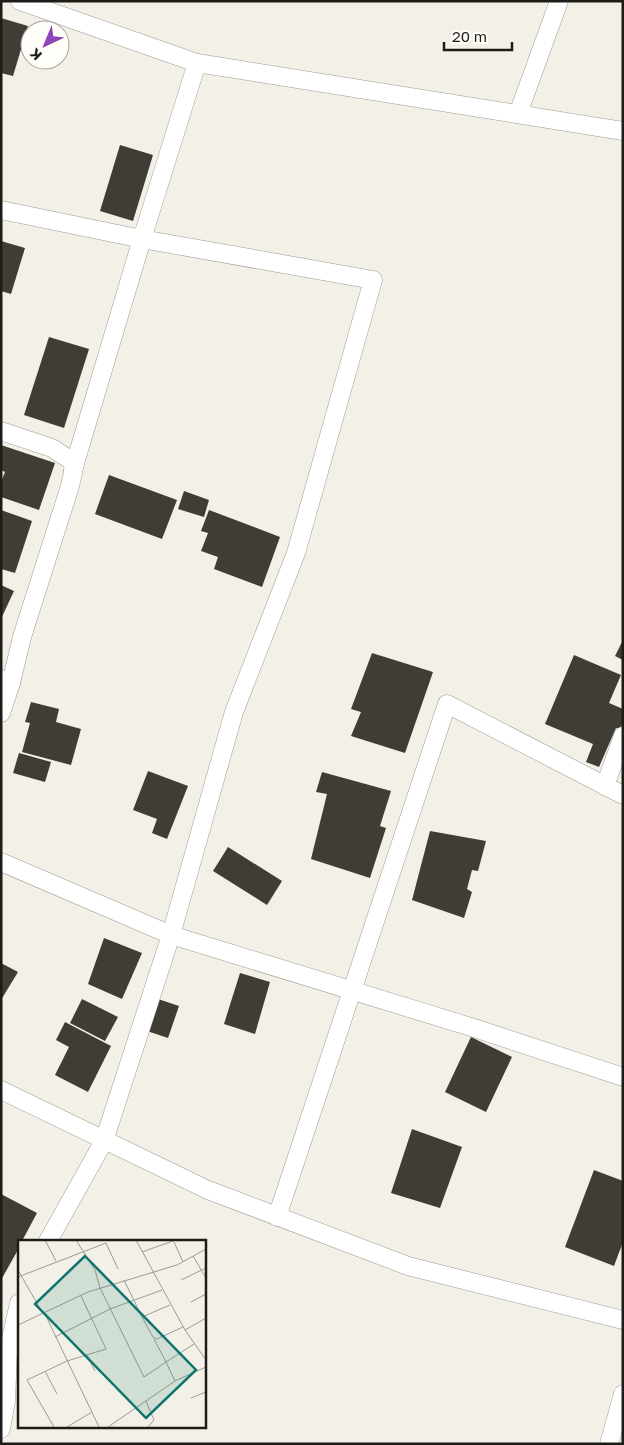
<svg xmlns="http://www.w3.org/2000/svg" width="624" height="1445" viewBox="0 0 624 1445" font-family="'Golos Text',sans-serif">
<rect width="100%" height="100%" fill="#f3f0e7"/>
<g fill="#3f3d36">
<path d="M1 18 28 26 13 76 1 73Z"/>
<path d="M120 145 153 155 133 221 100 211Z"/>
<path d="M1 241 25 248 11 294 1 291Z"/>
<path d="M49 337 89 349 64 428 24 415Z"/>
<path d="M1 445 55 463 39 510 1 497V482L5 472 1 470Z"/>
<path d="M109 475 177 500 162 539 95 514Z"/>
<path d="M184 491 209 500 204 517 178 509Z"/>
<path d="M1 510 32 521 15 573 1 569Z"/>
<path d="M209 510 280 537 262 587 214 569 218 557 201 551 208 533 201 531Z"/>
<path d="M1 585 14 591 1 619Z"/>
<path d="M623 640V660L615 656Z"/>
<path d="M372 653 433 672 405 753 351 736 361 712 351 709Z"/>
<path d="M574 655 621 675 609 703 623 709V723L620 729 616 728 599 767 586 762 593 744 545 724Z"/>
<path d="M31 702 59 709 56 722 81 729 71 765 22 752 30 723 25 722Z"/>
<path d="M19 753 51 762 45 782 13 773Z"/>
<path d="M148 771 188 786 167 839 152 833 157 819 133 810Z"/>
<path d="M322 772 391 791 380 826 386 828 370 878 311 859 327 794 316 792Z"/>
<path d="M430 831 486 841 478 871 472 870 467 889 472 892 464 918 412 900Z"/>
<path d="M228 847 282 881 267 905 213 871Z"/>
<path d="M104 938 142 953 122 999 88 984Z"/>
<path d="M1 963 18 972 1 1000Z"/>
<path d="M240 973 270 982 255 1034 224 1024Z"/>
<path d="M82 999 118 1017 105 1041 70 1023Z"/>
<path d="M158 999 179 1006 168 1038 147 1031Z"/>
<path d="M65 1022 111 1046 88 1092 55 1075 69 1047 56 1040Z"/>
<path d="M471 1037 512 1057 486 1112 445 1092Z"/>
<path d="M412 1129 462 1147 440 1208 391 1193Z"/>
<path d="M594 1170 623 1181V1242L614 1266 565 1247Z"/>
<path d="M1 1194 37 1213 22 1241H19V1248L1 1280Z"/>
</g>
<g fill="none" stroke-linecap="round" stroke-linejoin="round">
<g stroke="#9e9c93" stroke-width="19">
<g id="street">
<path d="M197 63 623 131"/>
<path d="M518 114 559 1"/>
<path d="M1 210 142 239 197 63 20 1"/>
<path d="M1 431 52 448 75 463 70 486 22 637 11 683 1 679"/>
<path d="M1 713 11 683"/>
<path d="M605 786 623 736"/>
<path d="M1 862 171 935 471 1027 623 1077"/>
<path d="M1 1090 208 1190 408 1266 623 1320"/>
<path d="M277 1217 447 704 623 795"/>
<path d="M48 1241 104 1141 171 935 234 712 296 553 373 280 142 239 73 470"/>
<path d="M1 1429 6 1401 8 1352 19 1303"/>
<path d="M609 1444 623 1394"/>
</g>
</g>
<use href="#street" stroke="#fff" stroke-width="18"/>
</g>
<g transform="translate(18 1240)">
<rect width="188" height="188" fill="#f3f0e7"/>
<path fill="none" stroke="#9d9b95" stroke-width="1" d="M27 0 38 21M58 0 77 30 82 48 126 137 148 122 136 99M118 0 167 90 188 120M156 2 165 22M124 12 155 1M175 16 188 38M0 30 25 74M0 37 88 3 100 29M106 40 124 77M163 40 188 28M173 62 188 54M152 65 124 77 135 97 139 99 165 87M27 74 81 187M0 85 70 52 159 25 188 9M167 90 188 78M37 97 92 69 144 50M176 104 148 122 157 141 188 127M69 115 77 131M27 131 39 154M173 158 188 152M128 161 136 180 130 187M36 187 9 140 49 121 88 109 63 56M49 187 74 172M90 187 157 141"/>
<path fill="#0f766e" fill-opacity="0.15" stroke="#0f766e" stroke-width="2.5" d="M67 16 178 130 128 178 17 64Z"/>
<rect width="188" height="188" fill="none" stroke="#1d1c19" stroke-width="2.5"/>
</g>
<rect width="624" height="1445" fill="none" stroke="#1d1c19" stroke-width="5"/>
<g transform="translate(45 45) rotate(224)"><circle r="24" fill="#fffef8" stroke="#a5a49f"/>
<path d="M0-4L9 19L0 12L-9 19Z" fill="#8e45b7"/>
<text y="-8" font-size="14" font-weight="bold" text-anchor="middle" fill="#1d1c19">K</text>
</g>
<path d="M444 42v8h68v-8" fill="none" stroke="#1d1c19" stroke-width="2.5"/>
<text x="452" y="42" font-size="15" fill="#1d1c19" stroke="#fffef8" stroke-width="4" paint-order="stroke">20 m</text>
</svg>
